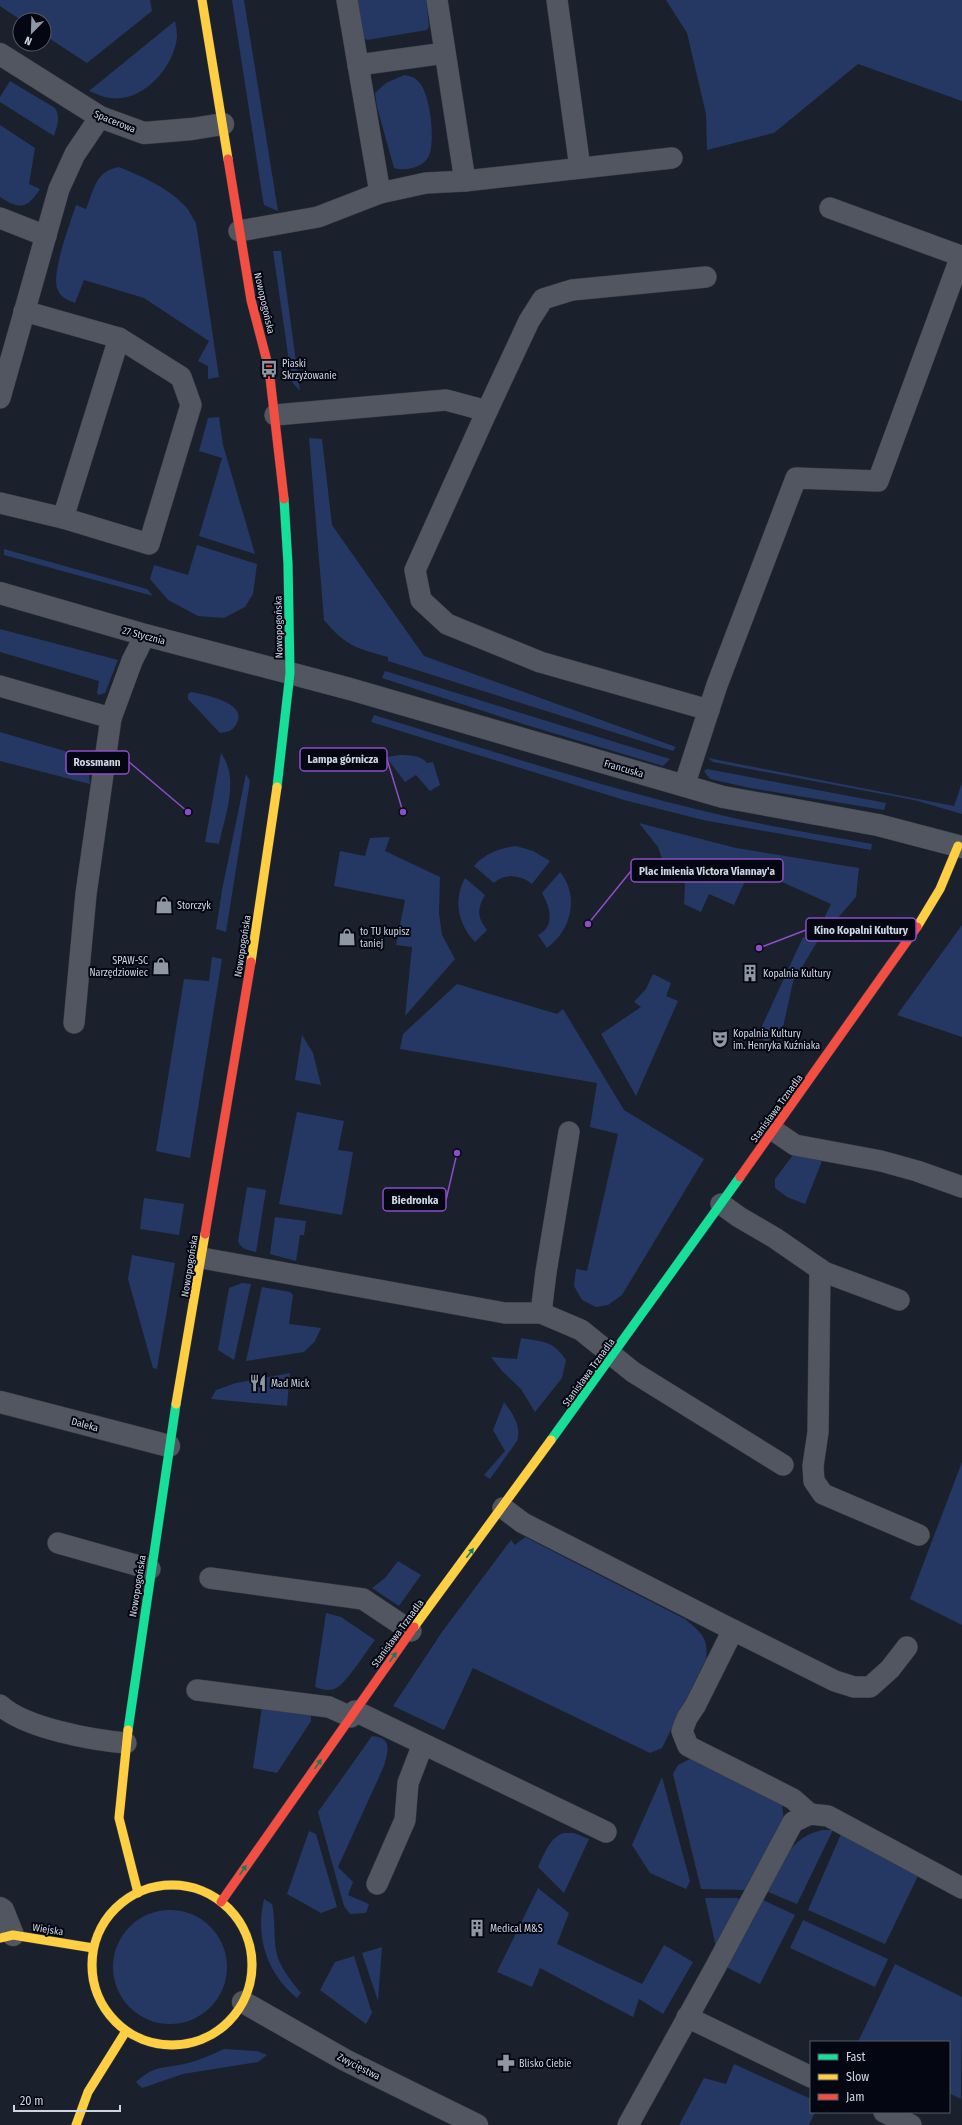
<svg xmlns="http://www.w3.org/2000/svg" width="962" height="2125" viewBox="0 0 962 2125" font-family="'Fira Sans Condensed',sans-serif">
<rect width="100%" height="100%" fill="#1a202c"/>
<g fill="#253863">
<path d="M0 0H150L152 11 87 63 44 35V20H21L0 6Z"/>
<path d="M232 0H244L278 211 264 205 263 200Z"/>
<path d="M355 0H426L429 26 427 30 367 40 363 37Z"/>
<path d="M666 0H962V101L858 64 774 133 707 150 706 114 687 33Z"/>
<path d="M175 21C176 26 177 32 177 37 174 67 143 103 110 98 103 98 96 93 89 91Z"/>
<path d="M404 75C409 76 415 77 418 81 430 92 435 137 430 153 426 167 406 172 394 168L377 107 375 93 386 83Z"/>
<path d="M10 81 55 108C61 117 57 126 54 136L0 102V97Z"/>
<path d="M0 125 35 148 29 184 40 189C27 209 20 210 0 197Z"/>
<path d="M119 167C141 176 167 187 184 205 189 209 192 217 196 223L219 377 208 379V366L198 361 209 341 144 298 84 280 75 303C67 300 60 297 57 288 52 270 70 224 76 205L86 209C94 190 95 171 119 167Z"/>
<path d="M273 251H281L300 391 292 382Z"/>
<path d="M219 417 223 445 255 554 199 536 222 458 199 451 208 418Z"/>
<path d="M309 438 322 439 332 525 424 656 676 747 673 751 388 661V657C356 648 347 647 324 620Z"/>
<path d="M197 545 257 564 253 594 245 607 224 618 198 616 168 600 150 579 154 565 188 575Z"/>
<path d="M4 549 147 589 153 596 4 555Z"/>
<path d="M0 629 118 660 105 693 99 695 97 693 99 681 0 652Z"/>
<path d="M385 671 670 759 663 766 523 724 382 678Z"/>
<path d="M191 692C206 695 250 703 236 725 232 731 227 732 220 733L188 699V694Z"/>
<path d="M374 715C486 749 598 786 712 813 765 826 819 834 872 844L871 850 703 820 624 800 371 722Z"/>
<path d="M0 732 75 754 70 768 89 774 90 784 0 761Z"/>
<path d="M221 753C240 779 225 815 219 844L205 842Z"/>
<path d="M400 755C409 755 421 755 427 763L433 762 440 785 430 791 416 775 405 782 386 757Z"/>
<path d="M708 758 954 806 962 783V814L914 800 713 762Z"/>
<path d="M707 769 886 803 884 810 750 788 710 779 704 771Z"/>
<path d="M246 774 250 781 226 932 216 929 222 890Z"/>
<path d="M639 823 736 848 859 868 856 897 817 942 793 982 783 1027 767 1042 757 1037 803 937 813 941 831 904 751 868 734 905 709 894 701 912 684 904 685 886 682 867 665 868 658 847Z"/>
<path d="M390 837 385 851 440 877 439 913 442 935 455 959 405 1016 412 947 396 945 405 900 334 886 340 851 365 856 370 838Z"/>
<path d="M516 846 533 851 550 861 532 884C521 875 505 873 494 883L474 866C485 853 500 848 516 846Z"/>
<path d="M560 872C580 896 571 931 547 948L538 935C556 926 550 907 542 893Z"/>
<path d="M465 878 485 895C477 909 477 917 487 930L475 942C458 924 453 900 465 878Z"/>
<path d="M962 925V1037L897 1015Z"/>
<path d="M212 957 222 959 190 1158 156 1151 184 979 209 981Z"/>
<path d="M653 974 671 983 666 996 678 1001 636 1096 601 1034 641 1007 634 1002 646 989Z"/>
<path d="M457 984 557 1014 563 1009 624 1110 704 1159 622 1295 608 1305 596 1307 582 1300 574 1286 576 1269 587 1271 618 1134 590 1127 597 1083 400 1049 403 1034Z"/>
<path d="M302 1035 313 1053 321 1085 295 1080Z"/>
<path d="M297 1112 344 1121 338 1150 353 1152 342 1215 279 1204Z"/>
<path d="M793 1155H803L822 1161 805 1204 787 1197 775 1188V1179Z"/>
<path d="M247 1187 266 1190 256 1252C247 1250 241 1249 238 1241Z"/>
<path d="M144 1198 184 1204 179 1235 140 1229Z"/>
<path d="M275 1217 306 1221 304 1235H300L296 1261 270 1254Z"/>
<path d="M132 1255 175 1263 157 1369 153 1368 128 1279Z"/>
<path d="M242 1283 251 1284 234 1360 218 1350 229 1288Z"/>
<path d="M262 1287 290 1292 293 1295 289 1324 321 1328 315 1341 304 1352 246 1361Z"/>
<path d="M521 1338C543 1342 553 1340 566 1360L562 1378 535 1412 521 1389 502 1371 491 1357 517 1359Z"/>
<path d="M290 1373 287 1406 211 1399 216 1390 236 1383Z"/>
<path d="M504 1402C513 1414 522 1427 517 1441L490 1479 484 1475 505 1451 493 1430Z"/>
<path d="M962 1462V1625L910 1599Z"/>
<path d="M525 1537 685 1619C700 1632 709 1637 706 1659L662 1748 650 1753 473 1668 444 1730 393 1706 442 1632 511 1540 515 1545Z"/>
<path d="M398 1561 421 1575 399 1606 372 1588 385 1578Z"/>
<path d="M326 1613 341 1617 375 1640C367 1650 346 1684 336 1688 329 1692 321 1689 315 1687Z"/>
<path d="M262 1707 311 1714V1721L277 1773 253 1768Z"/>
<path d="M372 1736C393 1738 388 1751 384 1766L338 1867 353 1882 348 1895 369 1904 366 1913 350 1914 344 1906 318 1812Z"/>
<path d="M694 1757 782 1805 784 1820 746 1890 701 1889 673 1774 678 1765Z"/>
<path d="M662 1777 690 1881 686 1889 650 1873 632 1845Z"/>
<path d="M822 1830H833L797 1904 766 1891C781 1864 789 1838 822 1830Z"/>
<path d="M309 1831 316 1834 337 1907 321 1913 287 1894Z"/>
<path d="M564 1833H574L589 1839 564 1893 538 1867C545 1853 549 1838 564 1833Z"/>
<path d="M841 1834 919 1874 885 1944 808 1910Z"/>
<path d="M538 1888 569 1913 557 1944 642 1984 664 1945 693 1962 663 2014 639 1999 633 2017 540 1968 532 1987 497 1972Z"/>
<path d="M705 1898H738L740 1900 716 1947Z"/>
<path d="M264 1899 272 1904C275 1917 274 1929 275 1942 276 1963 288 1977 301 1993L297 1998C267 1974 255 1936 264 1899Z"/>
<path d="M761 1899 795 1915 760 1984 724 1966Z"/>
<circle cx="170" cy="1967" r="57"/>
<path d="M803 1920 888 1959 875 1987 790 1948Z"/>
<path d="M382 1947 378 2001 362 1953Z"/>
<path d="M354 1956 372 2013 366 2024 320 1990 335 1962Z"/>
<path d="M895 1964 962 1997 961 2099 949 2093V2042H858Z"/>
<path d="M224 2049 257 2051 267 2055 258 2062 183 2074 142 2088 136 2082C155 2065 161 2069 184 2064 198 2061 211 2055 224 2049Z"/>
<path d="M734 2064 811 2099V2112H815L809 2125H679L704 2078 726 2084Z"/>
</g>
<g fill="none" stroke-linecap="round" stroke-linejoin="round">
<g stroke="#373b46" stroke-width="22">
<g id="lane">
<path d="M437 0 465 181"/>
<path d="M557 0 580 168"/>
<path d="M358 65 445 53"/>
<path d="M380 193 426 183 465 181 672 158"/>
<path d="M0 218 46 236"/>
<path d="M239 231 318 217 380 193 347 0"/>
<path d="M0 398 59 189 75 154 100 117"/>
<path d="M487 411 415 570 421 600 447 624 540 662 709 710"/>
<path d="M275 415 446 400 487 411 529 321 543 299 572 290 706 277"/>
<path d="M0 503 63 518 149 544 191 405 181 377 119 338 24 311"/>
<path d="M63 518 119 338"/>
<path d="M0 686 111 718 132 661 145 635"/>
<path d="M684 786 717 685 796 478 878 481 961 256 830 208"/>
<path d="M74 1023 86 894 111 718"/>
<path d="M773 1130 795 1145 881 1161 917 1171 962 1187"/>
<path d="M721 1204 739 1217 775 1238 824 1272 899 1300"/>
<path d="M202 1258 505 1313H541L581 1330 633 1372 783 1465"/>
<path d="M820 1269 818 1432 813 1466 814 1481 823 1494 919 1535"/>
<path d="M541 1313 546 1272 569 1132"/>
<path d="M503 1508 523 1523 733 1630 695 1706 687 1718 682 1731 688 1746 793 1799 810 1814"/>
<path d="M58 1543 150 1569"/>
<path d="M210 1578 363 1599 411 1631"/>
<path d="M733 1630 835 1681 854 1687H870L890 1669 907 1647"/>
<path d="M197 1690 329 1707 351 1717"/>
<path d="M0 1705C25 1728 92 1740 126 1743"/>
<path d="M355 1711 606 1832"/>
<path d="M377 1884 405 1820 408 1783 423 1744"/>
<path d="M687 2017 811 2077"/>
<path d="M884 2112 911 2125"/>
<path d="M628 2125 715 1968 793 1822 810 1814 828 1816 962 1888"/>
</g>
</g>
<g stroke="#373b46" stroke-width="23">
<g id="street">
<path d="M0 54 100 117 144 133 192 129 223 124"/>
<path d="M0 593 145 635 350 689 723 797 878 825 962 847"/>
<path d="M0 1402 169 1446"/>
<path d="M0 1908 3 1910 13 1935"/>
<path d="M243 2002 345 2060 477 2125"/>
</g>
</g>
<g stroke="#373b46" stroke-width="10">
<g id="fast">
<path d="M277 787 290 673 288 564 284 499"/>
<path d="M551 1440 740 1177"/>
<path d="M128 1730 176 1404"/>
</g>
</g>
<g stroke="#373b46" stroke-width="10">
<g id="slow">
<path d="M202 0 228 159"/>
<path d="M917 927 940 889 958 846"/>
<path d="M251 962 277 787"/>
<path d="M176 1404 205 1234"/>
<path d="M414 1627 551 1440"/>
<path d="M128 1730 119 1818 138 1893"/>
<circle cx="172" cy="1965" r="80"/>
<path d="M0 1938 13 1935 93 1948"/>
<path d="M76 2125 88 2092 126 2031"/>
</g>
</g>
<g stroke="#373b46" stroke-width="10">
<g id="jam">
<path d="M228 159 251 300 269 369 284 499"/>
<path d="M740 1177 917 927"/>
<path d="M205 1234 251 962"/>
<path d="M221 1902 414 1627"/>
</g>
</g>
<use href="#lane" stroke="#525660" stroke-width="21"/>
<use href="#street" stroke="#525660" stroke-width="22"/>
<use href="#fast" stroke="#16e098" stroke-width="9"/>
<use href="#slow" stroke="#ffcf43" stroke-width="9"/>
<use href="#jam" stroke="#f24e42" stroke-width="9"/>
</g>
<defs><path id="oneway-solid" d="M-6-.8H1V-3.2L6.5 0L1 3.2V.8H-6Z"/></defs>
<g fill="#0e7e5b">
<use href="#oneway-solid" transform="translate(470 1553) rotate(-53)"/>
<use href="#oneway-solid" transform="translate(393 1657) rotate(-55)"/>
<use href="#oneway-solid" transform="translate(318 1764) rotate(-55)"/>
<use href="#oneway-solid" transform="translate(243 1870) rotate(-55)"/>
</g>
<defs>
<g id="bus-bare" transform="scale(1.38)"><path d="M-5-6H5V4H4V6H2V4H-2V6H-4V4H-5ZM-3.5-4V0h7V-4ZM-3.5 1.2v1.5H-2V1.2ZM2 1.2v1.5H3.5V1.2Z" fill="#8f96a4" stroke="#040711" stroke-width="2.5" paint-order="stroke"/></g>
<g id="shop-bare" transform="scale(1.38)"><path d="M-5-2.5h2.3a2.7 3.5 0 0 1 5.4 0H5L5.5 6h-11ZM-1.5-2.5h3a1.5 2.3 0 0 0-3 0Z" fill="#8f96a4" stroke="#040711" stroke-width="2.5" paint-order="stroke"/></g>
<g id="building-bare" transform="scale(1.38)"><path d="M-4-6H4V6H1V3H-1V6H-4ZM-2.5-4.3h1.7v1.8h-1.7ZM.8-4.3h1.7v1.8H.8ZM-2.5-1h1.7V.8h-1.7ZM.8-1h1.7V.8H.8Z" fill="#8f96a4" stroke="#040711" stroke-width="2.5" paint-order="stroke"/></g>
<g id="theatre-bare" transform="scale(1.38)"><path d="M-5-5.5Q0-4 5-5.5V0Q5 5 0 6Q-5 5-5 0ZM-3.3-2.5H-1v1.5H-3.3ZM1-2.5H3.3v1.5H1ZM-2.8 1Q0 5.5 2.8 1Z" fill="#8f96a4" stroke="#040711" stroke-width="2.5" paint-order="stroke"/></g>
<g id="restaurant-bare" transform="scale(1.38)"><path d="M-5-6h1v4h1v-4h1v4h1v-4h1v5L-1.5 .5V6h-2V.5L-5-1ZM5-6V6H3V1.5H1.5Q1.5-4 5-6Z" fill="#8f96a4" stroke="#040711" stroke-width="2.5" paint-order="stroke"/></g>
<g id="pharmacy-bare" transform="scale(1.38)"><path d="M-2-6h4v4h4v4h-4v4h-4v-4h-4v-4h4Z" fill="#8f96a4" stroke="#040711" stroke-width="2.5" paint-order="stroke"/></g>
</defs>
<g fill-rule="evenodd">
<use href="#bus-bare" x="269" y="369"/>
<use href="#shop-bare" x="164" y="905"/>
<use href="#shop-bare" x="347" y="937"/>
<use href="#shop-bare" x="161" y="966"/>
<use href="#building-bare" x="750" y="973"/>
<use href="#theatre-bare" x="720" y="1039"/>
<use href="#restaurant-bare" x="258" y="1383"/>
<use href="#building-bare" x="477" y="1928"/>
<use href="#pharmacy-bare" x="506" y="2063"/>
</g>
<g text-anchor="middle" stroke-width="4" stroke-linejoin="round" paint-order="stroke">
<g font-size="10" fill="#ced6e5" stroke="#040711">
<text transform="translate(115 121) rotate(22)" y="4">Spacerowa</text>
<text transform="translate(265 303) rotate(77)" y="4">Nowopogońska</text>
<text transform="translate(278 627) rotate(-91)" y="4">Nowopogońska</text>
<text transform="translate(144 635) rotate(15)" y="4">27 Stycznia</text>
<text transform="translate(624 768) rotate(16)" y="4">Francuska</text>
<text transform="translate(242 946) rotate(-81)" y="4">Nowopogońska</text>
<text transform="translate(776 1108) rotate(-54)" y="4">Stanisława Trznadla</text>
<text transform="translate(189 1266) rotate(-81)" y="4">Nowopogońska</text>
<text transform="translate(588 1372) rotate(-54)" y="4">Stanisława Trznadla</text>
<text transform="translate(85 1424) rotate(15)" y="4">Daleka</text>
<text transform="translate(137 1586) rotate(-81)" y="4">Nowopogońska</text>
<text transform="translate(397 1633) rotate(-54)" y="4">Stanisława Trznadla</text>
<text transform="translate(48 1929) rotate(9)" y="4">Wiejska</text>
<text transform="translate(359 2066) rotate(27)" y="4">Zwycięstwa</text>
</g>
<g font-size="10" fill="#ced6e5" stroke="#040711" text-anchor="start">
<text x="282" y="367">Piaski<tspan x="282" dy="12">Skrzyżowanie</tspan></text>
<text x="177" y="909">Storczyk</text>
<text x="360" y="935">to TU kupisz<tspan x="360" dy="12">taniej</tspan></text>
<text x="148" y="964" text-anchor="end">SPAW-SC<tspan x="148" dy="12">Narzędziowiec</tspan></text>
<text x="763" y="977">Kopalnia Kultury</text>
<text x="733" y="1037">Kopalnia Kultury<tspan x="733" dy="12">im. Henryka Kuźniaka</tspan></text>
<text x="271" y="1387">Mad Mick</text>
<text x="490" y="1932">Medical M&amp;S</text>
<text x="519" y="2067">Blisko Ciebie</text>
</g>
</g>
<path fill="none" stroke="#8c4ec7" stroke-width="1.5" d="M403 812L387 759M188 812L129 762M588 924L631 871M759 948L806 930M457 1153L446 1200"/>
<g fill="#8c4ec7" stroke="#040711" stroke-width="1.5">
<circle cx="403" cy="812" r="4"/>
<circle cx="188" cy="812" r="4"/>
<circle cx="588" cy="924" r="4"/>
<circle cx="759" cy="948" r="4"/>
<circle cx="457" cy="1153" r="4"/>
</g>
<g fill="#040711" stroke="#8c4ec7" stroke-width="1.5">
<rect x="300" y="748" width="87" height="23" rx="4"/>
<rect x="66" y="751" width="63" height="23" rx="4"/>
<rect x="631" y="859" width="152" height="23" rx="4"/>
<rect x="806" y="918" width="110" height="23" rx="4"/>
<rect x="383" y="1188" width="63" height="23" rx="4"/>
</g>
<g font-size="11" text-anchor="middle" font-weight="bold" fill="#ced6e5">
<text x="343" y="763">Lampa górnicza</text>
<text x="97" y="766">Rossmann</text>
<text x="707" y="875">Plac imienia Victora Viannay'a</text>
<text x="861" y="934">Kino Kopalni Kultury</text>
<text x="415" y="1204">Biedronka</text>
</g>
<rect x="810" y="2041" width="140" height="72" fill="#040711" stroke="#555a66"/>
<rect x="818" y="2054" width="20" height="6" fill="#16e098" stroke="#555a66"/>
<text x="846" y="2061" font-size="12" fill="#ced6e5">Fast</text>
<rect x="818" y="2074" width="20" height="6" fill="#ffcf43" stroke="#555a66"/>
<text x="846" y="2081" font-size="12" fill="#ced6e5">Slow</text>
<rect x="818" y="2094" width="20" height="6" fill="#f24e42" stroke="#555a66"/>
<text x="846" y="2101" font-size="12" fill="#ced6e5">Jam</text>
<g transform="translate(32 32) rotate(203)"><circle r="19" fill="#040711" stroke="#555a66"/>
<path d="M0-3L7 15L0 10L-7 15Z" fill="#8f96a4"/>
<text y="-6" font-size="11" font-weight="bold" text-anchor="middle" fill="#ced6e5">N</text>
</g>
<path d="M14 2105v6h106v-6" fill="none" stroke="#ced6e5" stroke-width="2"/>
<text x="20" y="2105" font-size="12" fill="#ced6e5" stroke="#040711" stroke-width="3" paint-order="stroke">20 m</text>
</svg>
